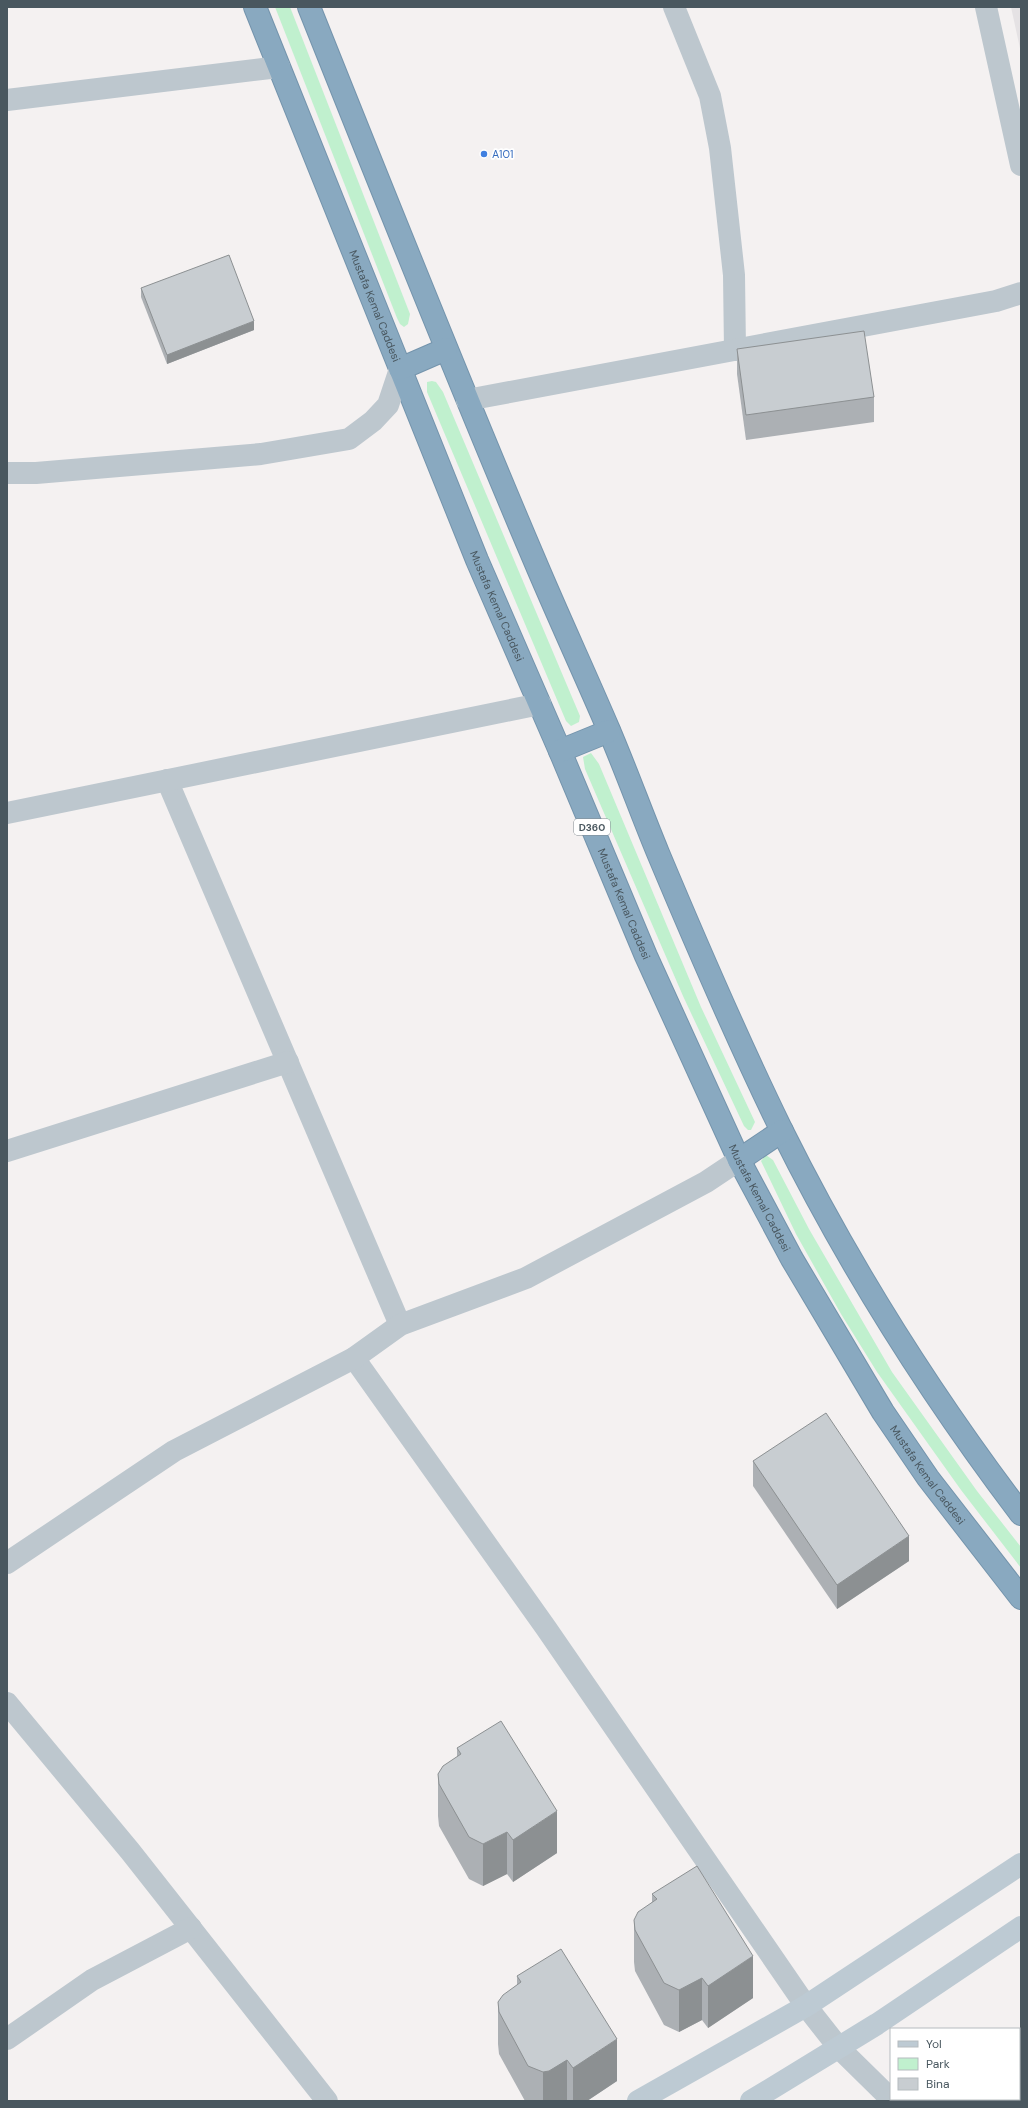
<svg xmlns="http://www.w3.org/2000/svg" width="1028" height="2108" viewBox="0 0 1028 2108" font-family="'DM Sans',sans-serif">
<rect width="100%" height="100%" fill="#f4f1f1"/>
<path fill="#e5e2e4" d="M1011 7H1021V53Z"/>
<g fill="#c0f0ce">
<path d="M275 7H290L410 314 408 324 404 327 400 324 397 318Z"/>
<path d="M432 381 436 382 443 392 580 716 579 722 571 726 566 721 427 392V382Z"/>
<path d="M591 753 599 764 701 1007 755 1122 751 1130H748L744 1126 683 996 585 769 583 757Z"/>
<path d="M766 1155 773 1160 809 1229 892 1372 977 1491 1021 1547V1568L961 1490 877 1372 841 1314 796 1234 761 1161Z"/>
</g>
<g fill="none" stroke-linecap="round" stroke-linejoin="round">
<g stroke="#7494ac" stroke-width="24">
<g id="highway">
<path id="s1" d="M255 7 477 560 560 751 646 956 739 1160 792 1259 883 1412 928 1478 1021 1598"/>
<path d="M309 7C383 192 456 376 534 559 558 616 584 672 608 728 626 770 641 812 658 853 697 946 737 1039 781 1129 848 1264 930 1394 1021 1514"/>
<path d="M400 369 446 349"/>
<path d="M560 751 609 731"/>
<path d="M739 1160 782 1131"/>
</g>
</g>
<g stroke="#bdc7ce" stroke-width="22">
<path d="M674 7 710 96 720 148 734 275 735 350"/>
<path d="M986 7 1021 165"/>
<path d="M7 100 279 67"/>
<path d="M467 400 996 301 1021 293"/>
<path d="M7 473H36L261 454 349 439 373 421 388 405 400 369"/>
<path d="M167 780 400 1325"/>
<path d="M7 813 540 704"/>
<path d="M7 1151 288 1062"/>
<path d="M354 1358 546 1628 806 2006 839 2048 893 2101"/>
<path d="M7 1563 174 1451 354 1358 400 1325 526 1278 706 1182 739 1160"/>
<path d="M7 1703 130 1851 327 2101"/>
<path d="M7 2039 92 1980 191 1928"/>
</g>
<g stroke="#bdcad3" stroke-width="22">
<path d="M638 2101 806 2006 1021 1864"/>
<path d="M751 2101 877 2024 1021 1927"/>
</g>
<use href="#highway" stroke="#89a9c0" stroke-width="22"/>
</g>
<g fill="#acb0b4">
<path d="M141 288 254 330 167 364 141 297Z"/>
<path d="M737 349 874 397V422L746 440 737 374Z"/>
<path d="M753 1461 909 1561 837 1609 753 1486Z"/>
<path d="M457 1748 557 1853 513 1882 507 1874 483 1886 469 1879 439 1826 438 1816V1774L457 1757Z"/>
<path d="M652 1894 753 1998 708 2028 702 2020 679 2032 664 2025 635 1971 634 1962V1920L652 1902Z"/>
<path d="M517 1976 617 2081 587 2101H525L499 2054 498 2044V2002L517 1985Z"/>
<path d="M990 2099H1019L1021 2101H990Z"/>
</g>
<g fill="#8c9092">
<path d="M254 321V330L167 364V355Z"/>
<path d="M909 1536V1561L837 1609V1585Z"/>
<path d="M557 1811V1853L513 1882V1840Z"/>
<path d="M507 1832V1874L483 1886V1844Z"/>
<path d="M753 1956V1998L708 2028V1986Z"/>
<path d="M702 1978V2020L679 2032V1990Z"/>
<path d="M617 2039V2081L587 2101H573V2068Z"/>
<path d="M567 2060V2101H543V2072Z"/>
</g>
<g fill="#c8cdd1" stroke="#8c9092">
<path d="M229 255 254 321 167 355 141 288Z"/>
<path d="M864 331 874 397 746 415 737 349Z"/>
<path d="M826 1413 909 1536 837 1585 753 1461Z"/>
<path d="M501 1721 557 1811 513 1840 507 1832 483 1844 469 1837 439 1784 438 1774 443 1766 461 1754 457 1748Z"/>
<path d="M697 1866 753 1956 708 1986 702 1978 679 1990 664 1983 635 1930 634 1920 638 1912 657 1899 652 1894Z"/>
<path d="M561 1949 617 2039 573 2068 567 2060 549 2071 543 2072 528 2066 499 2012 498 2002 503 1995 521 1982 517 1976Z"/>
<path d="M1021 2065V2101H996L994 2099H1019V2067Z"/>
</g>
<circle fill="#3f7fe0" stroke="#fff" stroke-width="1.5" cx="484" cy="154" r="4"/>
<g text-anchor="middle" stroke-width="3.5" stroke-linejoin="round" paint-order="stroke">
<rect fill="#fff" stroke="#80898f" stroke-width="1" x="574" y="819" width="36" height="16" rx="3"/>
<g font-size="10" font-weight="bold" fill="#49575f">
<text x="592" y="831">D360</text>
</g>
<g font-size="11" fill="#366cbe" stroke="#fff" text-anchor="start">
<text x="492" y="158">A101</text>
</g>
<g font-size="11" fill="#49575f" stroke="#fff">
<text dy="4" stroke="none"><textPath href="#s1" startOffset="322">Mustafa Kemal Caddesi</textPath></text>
<text dy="4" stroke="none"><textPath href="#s1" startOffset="646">Mustafa Kemal Caddesi</textPath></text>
<text dy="4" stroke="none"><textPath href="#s1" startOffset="970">Mustafa Kemal Caddesi</textPath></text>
<text dy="4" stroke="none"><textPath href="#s1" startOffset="1294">Mustafa Kemal Caddesi</textPath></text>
<text dy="4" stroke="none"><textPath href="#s1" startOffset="1618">Mustafa Kemal Caddesi</textPath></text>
</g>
</g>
<rect width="1028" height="2108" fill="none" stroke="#49575f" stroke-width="16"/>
<rect x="890" y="2028" width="130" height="72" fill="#ffffff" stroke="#b6bcbf"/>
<rect x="898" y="2041" width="20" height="6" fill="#bdcad3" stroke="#b6bcbf"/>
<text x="926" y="2048" font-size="12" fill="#49575f">Yol</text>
<rect x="898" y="2058" width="20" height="12" fill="#c0f0ce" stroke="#b6bcbf"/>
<text x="926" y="2068" font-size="12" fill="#49575f">Park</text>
<rect x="898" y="2078" width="20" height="12" fill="#c8cdd1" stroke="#b6bcbf"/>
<text x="926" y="2088" font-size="12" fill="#49575f">Bina</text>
</svg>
